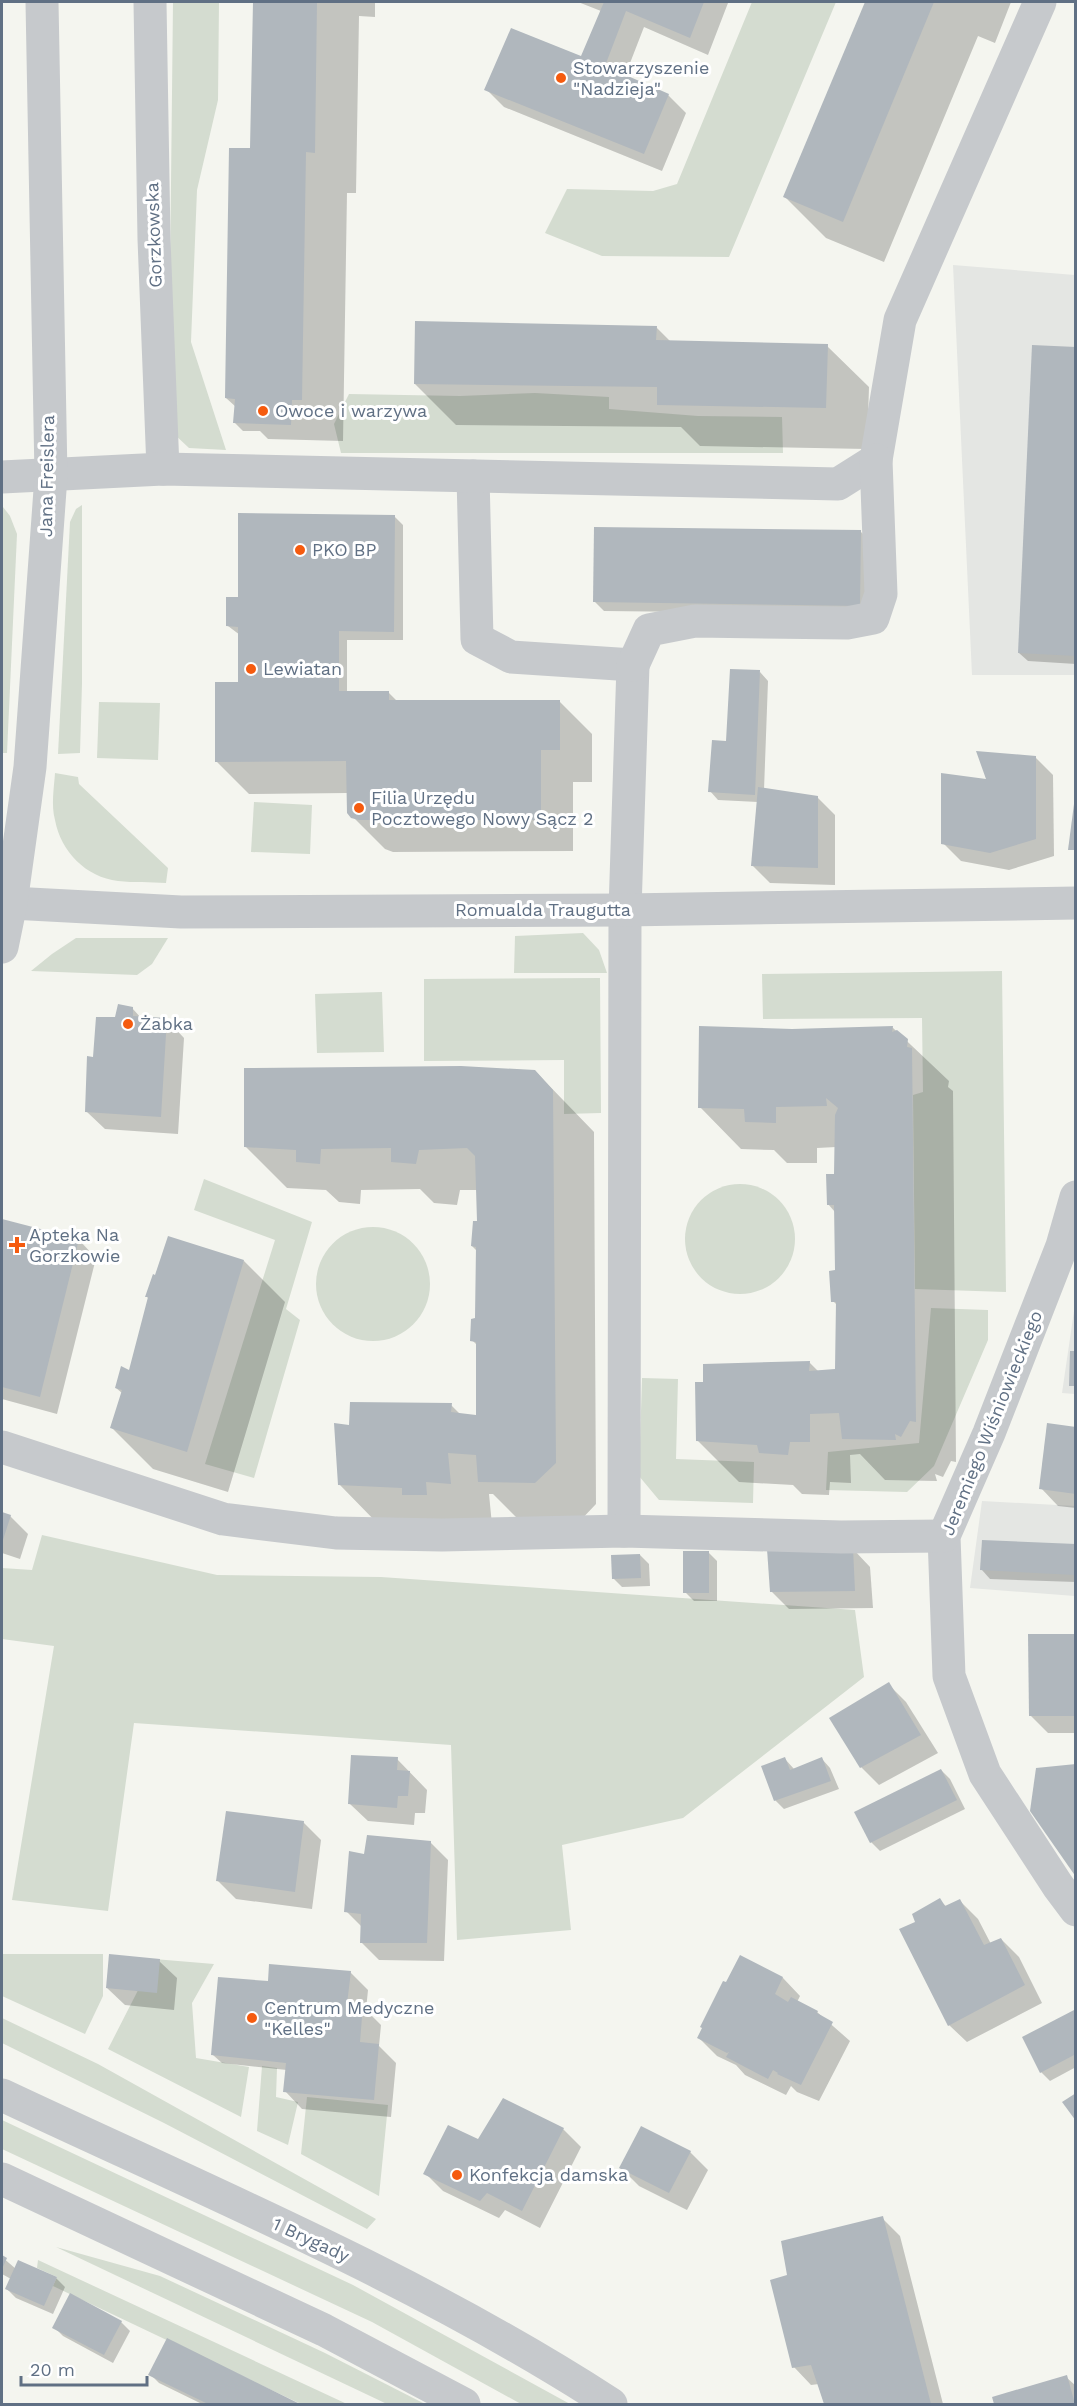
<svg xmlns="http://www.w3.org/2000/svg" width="1077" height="2406" viewBox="0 0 1077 2406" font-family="'Work Sans',sans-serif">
<rect width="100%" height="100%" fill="#f4f5ef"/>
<g fill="#e4e6e3">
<path d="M953 265 1075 275V675H972Z"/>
<path d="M1075 1304V1394L1062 1393Z"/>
<path d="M982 1501 1075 1506V1596L970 1588Z"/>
</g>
<g fill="#d4dcd0">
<path d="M173 2H219L218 100 197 190 191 342 226 450 189 448 172 432 169 366Z"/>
<path d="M752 2H836L729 257 602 256 545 233 567 189 653 191 677 184Z"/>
<path d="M535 393 609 397V409L698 416 782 417 783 453H341L334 424 349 394 460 396Z"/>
<path d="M82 505V683L80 753 58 754 70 522 76 509Z"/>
<path d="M3 507 10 516 17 534 7 753H2Z"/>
<path d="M99 702 160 703 158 760 97 758Z"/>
<path d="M55 773 78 777 79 784 168 868 166 883C150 882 134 883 118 881 86 877 61 852 55 820 51 805 54 788 55 773Z"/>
<path d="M254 802 312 805 310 854 251 852Z"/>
<path d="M583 933 599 950 607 973H514L515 936Z"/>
<path d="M76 938H168L152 964 137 975 31 971 52 954Z"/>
<path d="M1002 971 1006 1292 915 1289 913 1095 923 1092 922 1018 763 1019 762 974Z"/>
<path d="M600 978 601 1113 564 1114V1060L424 1061V979Z"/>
<path d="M382 992 384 1052 317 1053 315 994Z"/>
<path d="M204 1179 312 1222 286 1309 300 1320 254 1478 205 1464 275 1240 194 1210Z"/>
<circle cx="740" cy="1239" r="55"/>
<circle cx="373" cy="1284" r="57"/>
<path d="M931 1308 988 1310V1340L934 1466 907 1492 826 1490 828 1452 919 1443Z"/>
<path d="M642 1378 678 1379 676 1459 754 1462 753 1503 659 1500 639 1476Z"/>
<path d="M42 1535 217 1575 381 1577 855 1610 864 1677 683 1818 562 1845 571 1930 457 1940 451 1745 134 1723 108 1911 12 1900 54 1646 2 1639V1568L32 1570Z"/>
<path d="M2 1954H103V1996L85 2034 2 1996Z"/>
<path d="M154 1959 214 1964 192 2003 196 2058 249 2067 241 2117 108 2049Z"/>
<path d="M2 2018 98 2064 376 2219 367 2229 164 2123 2 2043Z"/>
<path d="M262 2066 277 2068 276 2097 298 2102 288 2145 257 2131Z"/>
<path d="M307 2097 388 2105 379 2196 301 2154Z"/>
<path d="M2 2120 353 2285 570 2404H521L372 2322 2 2149Z"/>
<path d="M56 2247 160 2276 325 2353 425 2404H387Z"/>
<path d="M38 2260 347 2404H301L53 2286 57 2277 37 2268Z"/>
</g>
<g fill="#0003">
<path d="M255 2H375V17L359 16 356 193H347L343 441 268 439 260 431H243L234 422 236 407 226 398 252 150Z"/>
<path d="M578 2 728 3 708 55 644 27 625 76 668 95 686 113 662 171 504 107 486 89 581 58 601 11Z"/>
<path d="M866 2H1011L995 43 978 36 884 262 826 238 785 197Z"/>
<path d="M656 327 671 342 827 346 869 387 867 449 700 446 681 427 456 425 415 384Z"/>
<path d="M1076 349V664L1028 661 1019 653Z"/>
<path d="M394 516 403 525V640H347V692L389 693 398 702H560L592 734V782H573V851L393 852 385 849 349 813 348 793 249 794 217 762 239 683 240 635 228 626 239 599Z"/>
<path d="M860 531 869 540 868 614 604 611 595 602Z"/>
<path d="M760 672 768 681 764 790 817 797 835 815V885L770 883 752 865 758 802 718 800 710 791 728 742Z"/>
<path d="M1035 757 1053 775 1054 856 1009 870 961 861 943 843 988 781Z"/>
<path d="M132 1008 142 1019 167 1020 184 1038 178 1134 105 1129 87 1112 95 1058 116 1019Z"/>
<path d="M892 1027 949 1081 948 1087 953 1091 956 1462 951 1461 943 1477 935 1474 937 1481 885 1480 860 1454 850 1455 851 1483 830 1482 829 1495 802 1494 793 1485 739 1482 698 1441 809 1362 818 1371 837 1370V1305L833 1301 837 1271 835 1212 828 1204 835 1176 836 1147 817 1148V1163H787L774 1150 741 1149 700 1107 792 1031Z"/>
<path d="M535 1071 594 1132 596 1504 577 1524 521 1522 493 1494H489L492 1525 380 1526 339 1484 351 1427 451 1405 461 1415 478 1416V1346L472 1340 477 1319V1251L472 1246 479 1223 478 1190H460L457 1205 434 1203 420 1189 361 1190 360 1204 339 1202 326 1190 287 1188 246 1147Z"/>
<path d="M2 1221 79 1240 96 1258 57 1414 2 1399Z"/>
<path d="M244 1261 285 1302 228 1492 153 1469 112 1428 122 1393 116 1388 130 1372 149 1299 146 1296Z"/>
<path d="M1076 1429V1508L1058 1506 1041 1488Z"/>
<path d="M2 1513 10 1516 28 1534 20 1559 2 1553Z"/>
<path d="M1076 1546V1582L990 1579 982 1570Z"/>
<path d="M853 1549 870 1567 873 1608 789 1609 771 1591Z"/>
<path d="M708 1552 717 1561V1601H694L685 1592Z"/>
<path d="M640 1555 649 1564 650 1586 622 1587 613 1578Z"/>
<path d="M1076 1635V1733H1048L1030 1715Z"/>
<path d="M888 1684 906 1702 938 1753 879 1785 861 1767 831 1718Z"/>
<path d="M397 1759 427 1790 425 1813H415L414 1825 368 1821 350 1804Z"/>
<path d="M785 1759 794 1769 822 1759 830 1768 839 1789 784 1809 775 1800Z"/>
<path d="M941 1770 950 1779 965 1809 880 1851 871 1842Z"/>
<path d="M303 1822 321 1840 312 1909 236 1899 218 1881Z"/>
<path d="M430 1842 448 1860 444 1961 379 1960 361 1942 362 1927 346 1911 365 1856Z"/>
<path d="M939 1900 947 1907 960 1901 978 1919 991 1944 1001 1939 1019 1957 1042 2003 967 2042 949 2025 917 1922Z"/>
<path d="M740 1957 783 1978 800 1996 797 2002 817 2012 850 2041 819 2101 797 2092 791 2086 786 2095 745 2075 736 2065 717 2056 699 2038Z"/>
<path d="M159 1961 177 1978 174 2010 125 2005 107 1988Z"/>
<path d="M350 1972 368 1990 366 2010 381 2025 379 2046 396 2063 391 2117 302 2109 285 2091 287 2070 222 2063 213 2055 269 1983Z"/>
<path d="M1076 2011V2067L1050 2081 1041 2072Z"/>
<path d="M563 2129 581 2147 540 2228 505 2210 499 2218 443 2191 425 2173 479 2141Z"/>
<path d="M690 2152 708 2170 687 2210 639 2186 621 2168Z"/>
<path d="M882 2218 900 2236 943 2404H826L819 2384 811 2385 794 2367 789 2276Z"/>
<path d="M2 2257 16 2269 56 2278 65 2287 53 2314 16 2298 7 2289 11 2279 2 2274Z"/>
<path d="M121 2322 130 2331 113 2363 63 2336 54 2327Z"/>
<path d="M168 2340 296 2404H202L159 2383 150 2374Z"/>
<path d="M1066 2377 1076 2386V2404H995L994 2398Z"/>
</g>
<g fill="#b0b7bd">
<path d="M253 2H317L315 153 306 152 302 400H292L291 425 233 423 235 399 225 398 229 148H250Z"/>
<path d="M604 2H704L690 38 626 11 605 66 669 94 644 154 484 90 511 28 581 56Z"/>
<path d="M865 2H934L843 222 783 197Z"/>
<path d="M415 321 657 326 656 340 828 344 826 408 657 405V387L414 384Z"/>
<path d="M1032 345 1076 347V656L1018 653Z"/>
<path d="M238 513 395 515 394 632 339 631V691H389V700H560V750H541V820H359L351 818 347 813 346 761 215 762V682H238V627L226 626V597H238Z"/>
<path d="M594 527 861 530 860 606 593 602Z"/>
<path d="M730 669 760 670 755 795 708 792 712 740 726 741Z"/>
<path d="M976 751 1036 756V839L990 853 941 844V773L986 779Z"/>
<path d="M758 787 818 796V868L751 866Z"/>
<path d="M1074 804H1076V850H1068Z"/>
<path d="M118 1004 133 1007V1016L167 1018 161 1117 85 1112 87 1056 93 1057 96 1017H115Z"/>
<path d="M699 1026 792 1029 893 1026 892 1032 897 1030 908 1039 907 1047 912 1048 916 1422 910 1421 901 1437 895 1434 896 1440 842 1439 839 1413 810 1414V1442H790L788 1455 759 1453 757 1445 696 1441 695 1382H703V1364L810 1361 809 1371 835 1369 836 1302H831L829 1271 835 1270 834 1205H827L826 1174H834L835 1115 838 1108 826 1098 827 1106 776 1107V1123L745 1122 744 1109 698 1108Z"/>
<path d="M461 1066 535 1070 553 1090 556 1463 535 1483 478 1482 476 1455 448 1453 451 1484 426 1482 427 1495H402V1488L338 1485 334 1423 349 1425 350 1402 452 1403 451 1412 476 1415V1342L470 1341 471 1319 475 1318 476 1247 471 1246 473 1221H477L475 1156 467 1148 419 1150 416 1164 391 1162V1148L321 1149 320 1164 296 1162V1150L244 1147V1068Z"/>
<path d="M2 1219 79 1239 40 1397 2 1387Z"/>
<path d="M168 1236 244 1260 187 1452 110 1428 122 1390 115 1388 121 1366 129 1370 148 1297H145L153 1274 155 1275Z"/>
<path d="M1070 1351H1076V1386H1069Z"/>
<path d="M1047 1423 1076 1427V1494L1039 1489Z"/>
<path d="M2 1512 11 1515 2 1543Z"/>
<path d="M982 1540 1076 1544V1575L980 1570Z"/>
<path d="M853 1548 855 1591 770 1592 767 1549Z"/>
<rect x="683" y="1551" width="26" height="42"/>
<path d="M640 1554 641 1578 612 1579 611 1555Z"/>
<path d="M1028 1634H1076V1716H1029Z"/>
<path d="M889 1682 921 1735 860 1768 829 1718Z"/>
<path d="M351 1755 398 1757 397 1770 410 1771 408 1796H398L397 1808 348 1804Z"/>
<path d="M785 1757 790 1770 822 1757 831 1781 774 1801 761 1766Z"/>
<path d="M1076 1764V1877L1030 1811 1036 1768Z"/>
<path d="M941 1769 957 1800 870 1843 854 1812Z"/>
<path d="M226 1811 304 1821 295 1892 216 1881Z"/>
<path d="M367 1835 431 1841 427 1943H360L361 1914 344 1912 349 1851 364 1854Z"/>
<path d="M940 1898 945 1906 960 1899 984 1945 1001 1938 1025 1985 948 2026 899 1929 915 1922 912 1914Z"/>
<path d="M109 1954 160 1959 157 1993 106 1988Z"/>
<path d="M740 1955 783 1977 775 1994 788 2002 791 1997 818 2011 817 2013 833 2022 801 2085 777 2074 778 2073 773 2070 768 2079 726 2057 729 2052 727 2053 697 2038 702 2028 700 2027 723 1981 726 1982Z"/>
<path d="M269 1964 351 1971 347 2004 363 2005 360 2042 379 2044 374 2100 283 2092 286 2063 211 2055 218 1977 268 1981Z"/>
<path d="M1076 2009V2054L1040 2073 1022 2037Z"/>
<path d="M1076 2093V2121L1062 2102Z"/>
<path d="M503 2098 564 2128 522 2211 487 2193 480 2201 423 2174 448 2125 478 2139Z"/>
<path d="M641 2126 691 2151 669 2193 619 2168Z"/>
<path d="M883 2216 931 2404H824L811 2365 792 2368 770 2280 787 2275 781 2241Z"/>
<path d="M2 2255 7 2258 2 2269Z"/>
<path d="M18 2260 57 2277 44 2306 5 2289Z"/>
<path d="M70 2293 122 2321 104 2355 52 2328Z"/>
<path d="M167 2338 300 2404H208L148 2375Z"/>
<path d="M1067 2375 1075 2404H994L992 2397Z"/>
</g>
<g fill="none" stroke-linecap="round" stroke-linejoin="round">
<g stroke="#c6c9cc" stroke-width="33">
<path d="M150 2 154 239 163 469"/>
<path d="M473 476 477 639 511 657 633 665 625 910 624 1531"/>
<path d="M2 477 163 469 838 484 876 460 900 320 1040 2"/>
<path d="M633 665 649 630 695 621 847 623 873 618 881 594 876 460"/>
<path d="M11 903 181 912 625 910 1076 903"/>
<path d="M2 947 11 903 30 767 51 476 42 2"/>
<path d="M1076 1197 1062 1246 989 1433 944 1536 949 1676 985 1774 1058 1886 1076 1910"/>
<path d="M2 1447 223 1519 336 1533 442 1535 624 1531 841 1537 944 1536"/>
<path d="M2 2095C208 2192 420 2280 611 2404"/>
<path d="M2 2179 324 2330 464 2404"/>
</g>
</g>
<g fill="#f55b0f" stroke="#fff" stroke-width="2">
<circle cx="561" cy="78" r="6"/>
<circle cx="263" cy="411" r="6"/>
<circle cx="300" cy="550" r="6"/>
<circle cx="251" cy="669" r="6"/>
<circle cx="359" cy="808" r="6"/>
<circle cx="128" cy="1024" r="6"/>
<path d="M14 1236h6v6h6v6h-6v6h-6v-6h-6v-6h6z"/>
<circle cx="252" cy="2018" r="6"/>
<circle cx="457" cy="2175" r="6"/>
</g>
<g text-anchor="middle" stroke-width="6" stroke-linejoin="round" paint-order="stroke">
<g font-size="18" fill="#607084" stroke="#fff" text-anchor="start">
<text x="573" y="74">Stowarzyszenie<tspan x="573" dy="21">"Nadzieja"</tspan></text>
<text x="275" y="417">Owoce i warzywa</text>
<text x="312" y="556">PKO BP</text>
<text x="263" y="675">Lewiatan</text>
<text x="371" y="804">Filia Urzędu<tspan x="371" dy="21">Pocztowego Nowy Sącz 2</tspan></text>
<text x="140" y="1030">Żabka</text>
<text x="29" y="1241">Apteka Na<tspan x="29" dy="21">Gorzkowie</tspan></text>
<text x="264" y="2014">Centrum Medyczne<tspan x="264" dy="21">"Kelles"</tspan></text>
<text x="469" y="2181">Konfekcja damska</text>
</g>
<g font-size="18" fill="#607084" stroke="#fff">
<text transform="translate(154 235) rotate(-92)" y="6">Gorzkowska</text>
<text transform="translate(47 476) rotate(-89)" y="6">Jana Freislera</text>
<text x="543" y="916">Romualda Traugutta</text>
<text transform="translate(992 1423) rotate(-68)" y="6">Jeremiego Wiśniowieckiego</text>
<text transform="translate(311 2240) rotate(25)" y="6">1 Brygady</text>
</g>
</g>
<rect width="1077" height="2406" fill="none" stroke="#607084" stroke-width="6"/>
<path d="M21 2376v9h126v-9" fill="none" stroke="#607084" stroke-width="3"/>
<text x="30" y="2376" font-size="18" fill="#607084" stroke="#ffffff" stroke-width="4.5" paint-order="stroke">20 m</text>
</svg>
